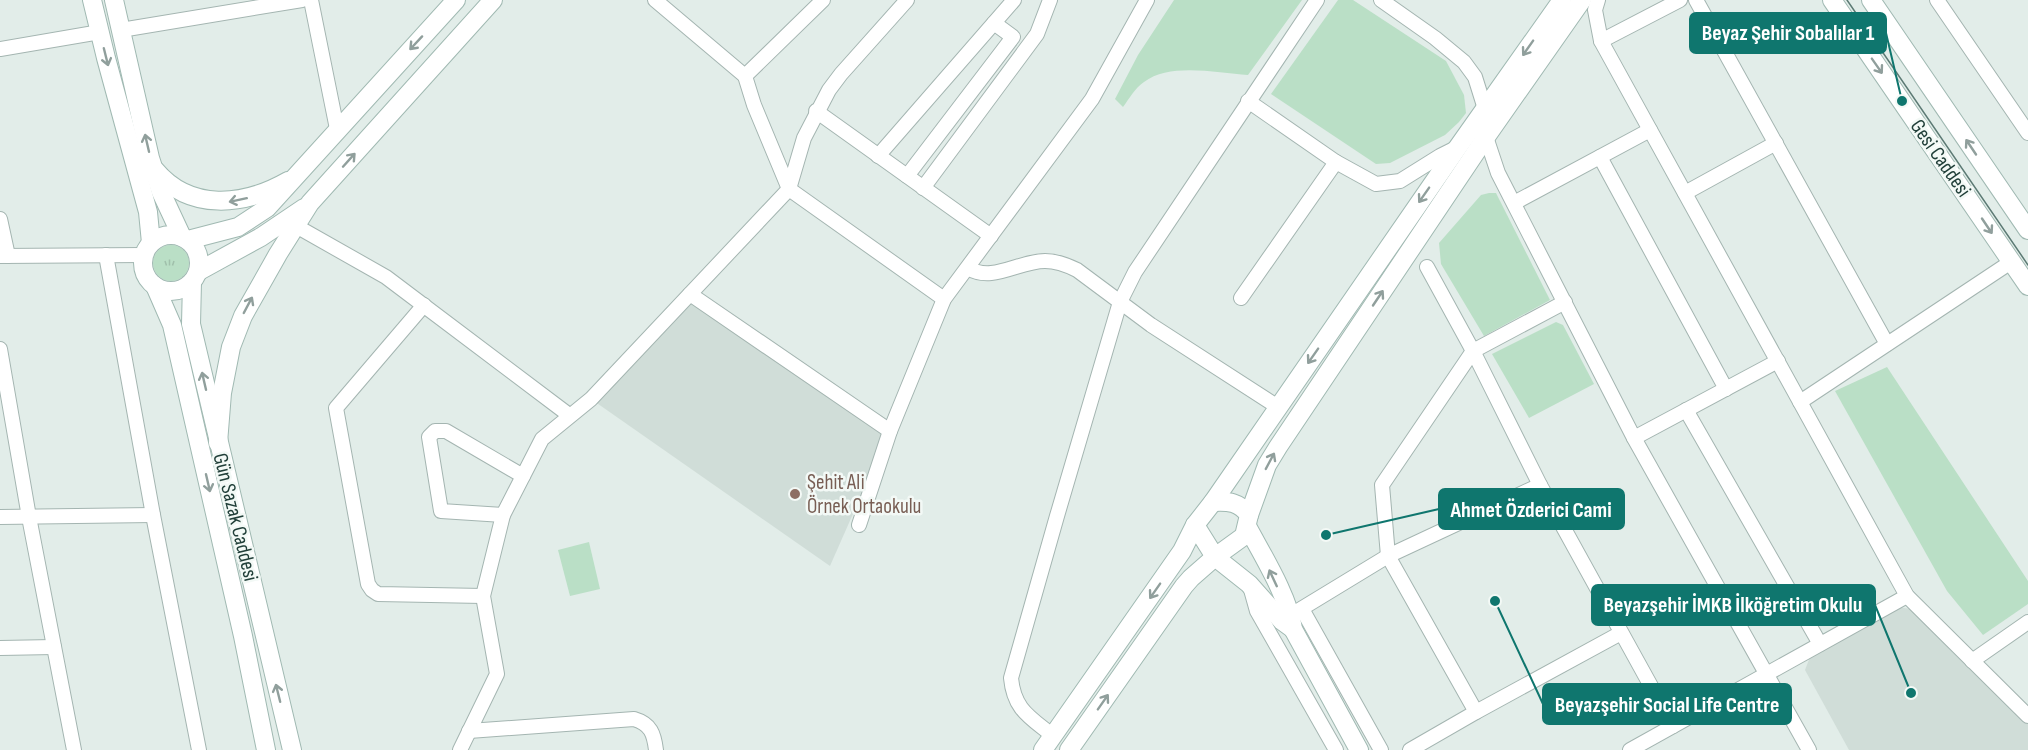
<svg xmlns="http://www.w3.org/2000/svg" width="2028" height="750" viewBox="0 0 2028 750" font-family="'Sofia Sans Condensed',sans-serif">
<defs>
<pattern id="grass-tufts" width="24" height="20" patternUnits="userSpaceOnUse" patternTransform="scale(1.5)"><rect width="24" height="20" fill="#badfc6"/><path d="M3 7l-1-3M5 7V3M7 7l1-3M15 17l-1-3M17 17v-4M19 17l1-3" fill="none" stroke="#a0c0ab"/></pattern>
</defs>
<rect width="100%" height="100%" fill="#e2ede9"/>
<g fill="#d0ddd8">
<path d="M690 294 893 423 830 566 591 399Z"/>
<path d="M1896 607 1912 609 2028 716V750H1849L1805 670 1810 657Z"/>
</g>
<circle fill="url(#grass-tufts)" cx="171" cy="263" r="18"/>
<g fill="#badfc6">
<path d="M1174 0H1302L1248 75C1217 73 1170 62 1144 82 1135 88 1129 99 1123 107L1115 99 1138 55Z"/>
<path d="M1338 0H1353L1446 61 1464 95 1466 113 1459 122 1445 135 1390 163 1376 164 1271 94Z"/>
<path d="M1489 193H1496L1550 300 1484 336 1441 264 1439 243 1481 195Z"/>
<path d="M1556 322 1563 325 1594 384 1529 418 1492 354Z"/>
<path d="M1887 367 2028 581V604L1983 635 1947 591 1835 391Z"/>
<path d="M589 542 600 589 570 596 558 550Z"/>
</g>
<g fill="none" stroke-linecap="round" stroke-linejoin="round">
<g stroke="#a4b5b1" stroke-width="16">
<g id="street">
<path d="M311 0 337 129"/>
<path d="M655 0 745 76 754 105 789 189 944 299"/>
<path d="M1381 0 1435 38 1464 62 1475 77 1485 109 1486 137 1498 173 1634 438 1809 750"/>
<path d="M1598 0 1595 10 1601 41 1907 596 2028 716"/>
<path d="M1696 0 1887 344"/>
<path d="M1937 0 2028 133"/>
<path d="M121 30 302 0"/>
<path d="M1601 41 1680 0"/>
<path d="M0 49 100 32"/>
<path d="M745 76 823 0"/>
<path d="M1248 101 1336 162 1376 184 1400 181 1440 156 1458 147"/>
<path d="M816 111 991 236"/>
<path d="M878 156 1014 0"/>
<path d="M1600 157 1726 389"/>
<path d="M907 176 1013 37 994 23"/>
<path d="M923 188 1037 34 1050 0"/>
<path d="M1685 193 1776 143"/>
<path d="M1514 203 1650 130"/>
<path d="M0 219 8 256"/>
<path d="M296 226 386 277 569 415"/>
<path d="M106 255 153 515 199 750"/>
<path d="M0 256 144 255"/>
<path d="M1427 267 1473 351 1540 485 1673 726"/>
<path d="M968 268C992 283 1019 261 1045 261 1057 261 1067 265 1077 270L1151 325 1278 407"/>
<path d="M690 294 890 431"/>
<path d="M1241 298 1336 162"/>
<path d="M424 305 336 408 368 584 372 590 378 594 483 596"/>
<path d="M0 349 29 517 74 750"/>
<path d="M1800 402 2011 262"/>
<path d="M1686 410 1820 644"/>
<path d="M1634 438 1778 361"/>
<path d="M503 515 441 511 429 437 435 431H446L523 476"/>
<path d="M0 517 153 515"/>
<path d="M859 525 890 431 944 299 1092 99 1147 0"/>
<path d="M1250 586 1257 611 1336 750"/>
<path d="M1302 609 1381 750"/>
<path d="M1291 615 1388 556 1540 485"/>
<path d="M0 648 54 647"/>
<path d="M1972 661 2028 622"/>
<path d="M1476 712 1388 556 1382 485 1473 351 1565 302"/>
<path d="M469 731 634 719C651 724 654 734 656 750"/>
<path d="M1053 736C1030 717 1014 710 1011 678L1057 516 1120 302 1135 272 1317 0"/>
<path d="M460 750 497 674 483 596 503 515 542 439 591 399 789 189 804 138 829 90 841 74 907 0"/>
<path d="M1410 750 1476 712 1621 633"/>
<path d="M1630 750 1907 596"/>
</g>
</g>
<g stroke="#a0b9b2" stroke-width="20">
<g id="secondary">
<path d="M92 0 106 58 148 212 151 243"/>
<path d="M114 0 150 158 161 192 182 237"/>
<path d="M1832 0 2028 286"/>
<path d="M1871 0 2028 230"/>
<path d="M155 170C190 212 244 206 288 181"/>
<circle cx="171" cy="263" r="28"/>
<path d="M188 240 238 227 267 208 456 0"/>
<path d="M199 271 261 237 304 208"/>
<path d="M192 282 191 324 292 750"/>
<path d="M155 286 172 325 243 636 266 750"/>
<path d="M218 443 222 393 231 347 243 316 278 254 310 203 493 0"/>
<path d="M1249 515 1267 465 1278 447 1486 137 1582 0"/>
<path d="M1195 525 1215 557 1244 536 1249 515C1239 502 1229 501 1213 502"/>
<path d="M1248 528C1263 556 1289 598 1293 629L1359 750"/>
<path d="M1043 750 1182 551 1195 525 1213 502 1458 147 1562 0"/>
<path d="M1069 750 1184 586 1191 578 1215 557 1249 584 1282 621 1293 629"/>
</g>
</g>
<use href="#street" stroke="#fff" stroke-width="14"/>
<use href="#secondary" stroke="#fff" stroke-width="18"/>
<path stroke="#5c7a74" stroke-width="1.5" d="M1847 0 2028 265"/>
</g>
<defs><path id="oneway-shaft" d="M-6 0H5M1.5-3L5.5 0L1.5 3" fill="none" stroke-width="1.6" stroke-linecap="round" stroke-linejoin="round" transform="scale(1.5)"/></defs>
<g stroke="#909f9c">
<use href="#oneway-shaft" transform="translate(416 43) rotate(133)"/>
<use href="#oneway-shaft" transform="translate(1528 48) rotate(125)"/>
<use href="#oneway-shaft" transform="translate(106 57) rotate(76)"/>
<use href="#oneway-shaft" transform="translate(1877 66) rotate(55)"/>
<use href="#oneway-shaft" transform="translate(147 143) rotate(-103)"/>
<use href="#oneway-shaft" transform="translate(1971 147) rotate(-124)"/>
<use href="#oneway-shaft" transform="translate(349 160) rotate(-48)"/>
<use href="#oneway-shaft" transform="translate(1424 195) rotate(125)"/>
<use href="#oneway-shaft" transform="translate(238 200) rotate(168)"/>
<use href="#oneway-shaft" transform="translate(1987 226) rotate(56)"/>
<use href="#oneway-shaft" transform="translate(1378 298) rotate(-56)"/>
<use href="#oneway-shaft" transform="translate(248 305) rotate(-62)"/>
<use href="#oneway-shaft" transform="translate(1313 356) rotate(125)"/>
<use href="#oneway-shaft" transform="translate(204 381) rotate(-103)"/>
<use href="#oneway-shaft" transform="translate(1270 461) rotate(-62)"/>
<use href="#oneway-shaft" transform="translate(208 483) rotate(77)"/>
<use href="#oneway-shaft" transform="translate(1273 578) rotate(-115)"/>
<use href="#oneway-shaft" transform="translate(1155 591) rotate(125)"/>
<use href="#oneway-shaft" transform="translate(278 693) rotate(-104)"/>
<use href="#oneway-shaft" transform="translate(1103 702) rotate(-55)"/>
</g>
<circle fill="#8d6e63" stroke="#f3f9f6" stroke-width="2" cx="795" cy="494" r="6"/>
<g text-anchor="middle" stroke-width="5" stroke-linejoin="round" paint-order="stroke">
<g font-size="21" fill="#213f39" stroke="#f3f9f6">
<text transform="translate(1941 158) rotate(55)" y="7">Gesi Caddesi</text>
<text transform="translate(236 517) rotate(76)" y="7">Gün Sazak Caddesi</text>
</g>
<g font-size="21" fill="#785e54" stroke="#f3f9f6" text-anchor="start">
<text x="807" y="489">Şehit Ali<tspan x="807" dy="24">Örnek Ortaokulu</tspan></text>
</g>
</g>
<path fill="none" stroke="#0f766e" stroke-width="2" d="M1902 101L1886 33M1326 535L1439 509M1911 693L1875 605M1495 601L1543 704"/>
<g fill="#0f766e" stroke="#f3f9f6" stroke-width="2">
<circle cx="1902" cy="101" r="6"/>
<circle cx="1326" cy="535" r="6"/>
<circle cx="1911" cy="693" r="6"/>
<circle cx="1495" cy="601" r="6"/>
</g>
<g fill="#0f766e" stroke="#0f766e" stroke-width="2">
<rect x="1690" y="13" width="196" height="40" rx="6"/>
<rect x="1439" y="489" width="185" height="40" rx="6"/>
<rect x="1592" y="585" width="283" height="40" rx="6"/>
<rect x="1543" y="684" width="248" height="40" rx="6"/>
</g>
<g font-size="22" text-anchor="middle" font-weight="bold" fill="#fff">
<text x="1788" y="40">Beyaz Şehir Sobalılar 1</text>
<text x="1531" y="517">Ahmet Özderici Cami</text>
<text x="1733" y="612">Beyazşehir İMKB İlköğretim Okulu</text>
<text x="1667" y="712">Beyazşehir Social Life Centre</text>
</g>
</svg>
